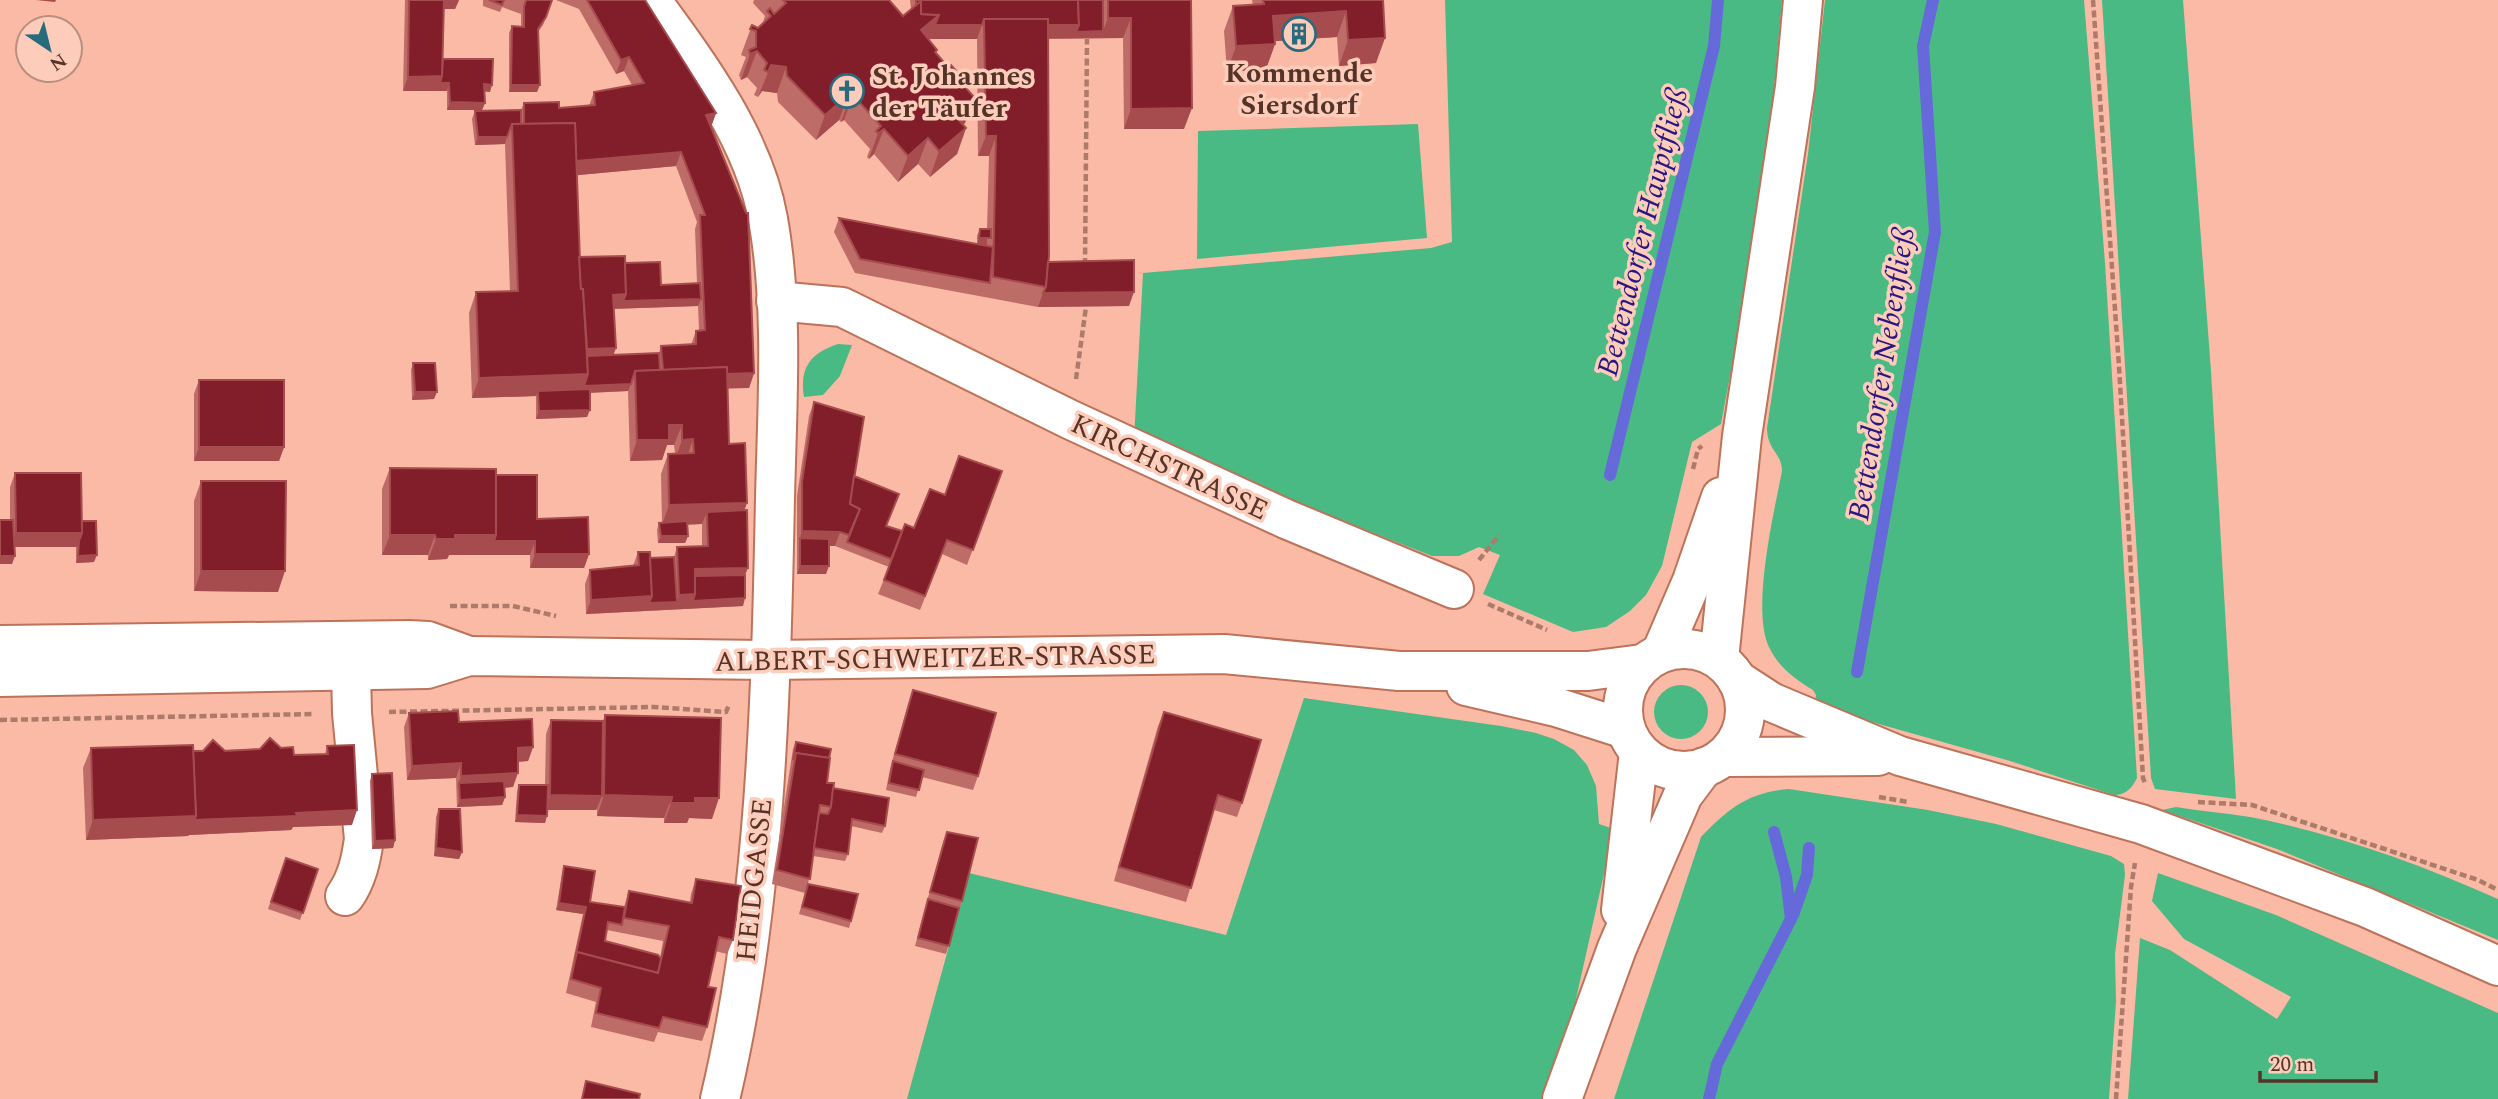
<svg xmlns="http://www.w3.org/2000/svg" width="2498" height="1099" viewBox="0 0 2498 1099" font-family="Spectral,serif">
<rect width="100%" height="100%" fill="#fbbaa5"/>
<g fill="#49ba83">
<path d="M1445 0H1782L1771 123 1737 338 1721 424 1692 442 1662 566 1646 595 1630 611 1606 627 1573 632 1483 594 1500 555 1479 547 1459 556H1432L1134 439 1143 273 1431 248 1452 242Z"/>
<path d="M1825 0H2084L2105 263 2137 778C2132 788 2126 795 2114 795L2010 761 1815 706 1816 695 1813 690C1795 679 1779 667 1770 649 1750 612 1774 513 1782 471 1782 453 1767 450 1767 428L1808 154Z"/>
<path d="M2102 0H2183L2211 371 2236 799 2155 789 2151 778Z"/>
<path d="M1418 124 1427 238 1197 259 1198 131Z"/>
<path d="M838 344 852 345 840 376 823 395 804 397C799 367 811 353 838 344Z"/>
<circle cx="1681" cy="712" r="27"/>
<path d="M1304 698 1501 726 1536 733 1554 739 1574 750 1587 765 1596 786 1599 824 1614 829 1574 1008 1544 1099H907L969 873 1226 935Z"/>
<path d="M1789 789 1928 810 1996 824 2111 856 2124 864 2125 875 2115 954 2116 1002 2109 1099H1614L1701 837C1728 809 1748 792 1789 789Z"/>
<path d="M2176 807C2200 811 2225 813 2250 817 2334 833 2420 864 2498 899V940L2277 849 2162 810Z"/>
<path d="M2158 873 2276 915 2498 1013V1099H2128L2140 938 2170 950 2277 1019 2291 997 2184 939 2152 901Z"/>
</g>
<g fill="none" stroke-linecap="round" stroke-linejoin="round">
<g stroke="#6669d9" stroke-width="12">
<path d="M1610 475 1714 46 1718 0"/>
<path d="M1857 672 1935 232 1923 46 1933 0"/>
<path d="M1793 915 1807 875 1809 848"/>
<path d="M1709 1099 1717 1064 1791 919 1786 877 1774 832"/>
</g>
<g stroke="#bd725a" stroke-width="42">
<g id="minor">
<path d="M651 0C698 64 754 139 768 219 784 307 777 409 775 498 771 697 766 906 720 1099"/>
<path d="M776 301 842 307 1071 420 1286 519 1454 589"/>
<path d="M1661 653 1692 581 1721 497"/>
<path d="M1719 659 1742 436 1795 87 1803 0"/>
<path d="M345 896C357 879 361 860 364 839L352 713 351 671"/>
<path d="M1621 910 1639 752"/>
<path d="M1562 1099 1617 948 1683 795 1704 767"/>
</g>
</g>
<g stroke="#bd725a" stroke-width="42">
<g id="major">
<path d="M0 645 409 640 428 641 469 656"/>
<circle cx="1684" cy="710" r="61"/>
<path d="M0 677 427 669 469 656 769 660 1224 654 1399 671H1588L1642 664"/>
<path d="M1737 680 1771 702 1900 756 2141 824 2365 907 2498 966"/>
<path d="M1466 686 1556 707 1625 729"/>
<path d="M1723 757 1878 756"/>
</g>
</g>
<g stroke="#ad7b6a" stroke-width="4.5" stroke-dasharray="7 3.5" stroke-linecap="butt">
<path d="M2093 0 2119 366 2143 778 2146 785"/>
<path d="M1085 265 1087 39"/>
<path d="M1076 379 1086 307"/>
<path d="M1693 469 1698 449 1702 446"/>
<path d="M1479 560 1499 535"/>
<path d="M1488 604 1547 630"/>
<path d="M450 606H513L556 616"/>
<path d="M389 712 654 707 726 712 729 705"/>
<path d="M0 720 314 714"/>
<path d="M1879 797 1908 802"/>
<path d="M2198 802 2252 805 2478 880 2498 890"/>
<path d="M2116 1099 2131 887 2135 863"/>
</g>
<use href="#minor" stroke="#fff" stroke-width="38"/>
<use href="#major" stroke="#fff" stroke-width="38"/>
</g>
<g fill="#be6c68" fill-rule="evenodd">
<path d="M405 0H459L455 9H444L443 59 490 92 484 91 485 103 482 110H447V91H403Z"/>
<path d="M483 0H552L543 25 538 32 537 92H509V33L512 26 521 27V14L502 7 500 12 483 6Z"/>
<path d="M556 0H645L716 113 711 127 754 373 749 388H727L729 444 744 510 745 575 743 606 586 614 585 584 590 570 633 566 638 552 650 558 674 557 677 547 702 546V524L687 525 688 536 685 543H658L657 530 659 523H662L661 474 668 454 675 453 674 445H667L662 460 630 461 628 391 590 393 587 417 536 419V396L472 398 469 313 476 292 510 291 505 144 475 145 472 119 475 111 521 110 524 103 559 108 589 106 594 92 632 85 624 71 616 74 579 9ZM676 166 697 222 695 229 697 283 661 285 625 263 579 257 577 175ZM698 306 699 330 696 331 691 345 661 346 659 353 614 355 613 309Z"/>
<path d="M754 0H889L903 16 911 9 910 0H1191L1184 129H1124L1123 38 1048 39V262L1129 306 1038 307 855 273 834 232 839 218 977 244V236L980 229H987L989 156H978L977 39H930V41L937 50 936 53 974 97 965 123 963 125 966 128 957 154 930 177 918 164 898 182 874 154 869 159 867 157 870 149 844 120 841 122 839 120 816 140 778 102 777 93 762 91 758 97 754 95 757 88 747 77 741 80 739 75 746 57 741 55 752 25 758 28 762 25 765 16 753 3Z"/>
<path d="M1252 0H1383L1376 63 1339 66 1337 37 1275 41V44L1266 69 1227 72 1224 31 1233 6 1253 5Z"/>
<path d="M413 363 434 399 412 400 411 370Z"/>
<path d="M199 380 284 447 279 461H194V394Z"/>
<path d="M814 402 854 476 886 526 902 531 914 528 945 495 1002 471 967 565 942 554 920 610 878 594 889 567 835 546H829L826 574H797V496L809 416Z"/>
<path d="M390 468 496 475 537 519 589 554 584 568H530V555H449L447 559 428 560V555H382V489Z"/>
<path d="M15 473 82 521 94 562 76 563V547H14L12 564H0V520H10V487Z"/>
<path d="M201 481 278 592 194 591V501Z"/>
<path d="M913 690 978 776 973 790 922 777 916 797 886 790 890 769 908 704Z"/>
<path d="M1164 712 1242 803 1237 817 1214 810 1186 902 1114 881 1158 726Z"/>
<path d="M409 713 459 722 533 747 528 761 518 762 513 787 504 788 505 797 502 805 457 807 456 778 407 780 404 727Z"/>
<path d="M605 715 712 819 689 818 687 823H664V818L597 816V809L596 810H547L545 823 515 822 517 792 519 785H545L546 734 551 720 603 721Z"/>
<path d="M796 742 827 783 885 826 882 833 851 826 848 854 845 861 813 856 808 884 851 921 849 928 799 914 805 893 772 884 793 749Z"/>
<path d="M327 746 352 825 293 827 291 830 189 835 188 836 86 840 83 768 91 748 193 751 281 748 294 755 325 754Z"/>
<path d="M372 774 395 840 393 848 372 849 370 781Z"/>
<path d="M439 809 462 852 459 859 434 856 436 817Z"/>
<path d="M947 832 962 901 946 954 915 946 942 846Z"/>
<path d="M286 858 318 869 300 920 268 909Z"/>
<path d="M564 866 590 902 624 907 629 891 690 902 691 894 696 879 733 940 727 954 715 951 708 987 707 1027 702 1041 658 1032 654 1042 591 1027 596 1002 566 993 583 914 556 910 562 874ZM607 930 663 941 660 958 605 941Z"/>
</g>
<g fill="#a64c4f">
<path d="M36 0H56L55 2Z"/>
<path d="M442 0H459L455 9H439Z"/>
<path d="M1346 11 1337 37 1264 42 1273 16Z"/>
<path d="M939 15 982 25 977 39H930V41L917 25Z"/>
<path d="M1108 18H1131L1123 38 984 39V25H1079L1103 31Z"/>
<path d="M1385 38 1376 63 1339 66 1348 40Z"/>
<path d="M1275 44 1266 69 1227 72 1236 46Z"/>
<path d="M757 51 747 77 741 80 750 54Z"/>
<path d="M629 57 624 71 616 74 621 60Z"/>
<path d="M771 65 786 67 777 93 762 91 758 97Z"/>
<path d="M442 76 449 83 447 91H403L408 77Z"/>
<path d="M484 84 492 85 490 92 481 91Z"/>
<path d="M511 85H540L537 92H509Z"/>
<path d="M848 95 839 120 816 140 825 115Z"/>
<path d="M853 95 844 120 841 122 850 97Z"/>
<path d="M974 97 965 123 945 141 955 116Z"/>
<path d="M450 102 485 103 482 110H447Z"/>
<path d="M1192 108 1184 129H1124L1131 109Z"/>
<path d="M716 113 711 127 706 115Z"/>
<path d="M966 128 957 154 930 177 939 151Z"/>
<path d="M884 129 874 154 869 159 878 133Z"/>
<path d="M986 136H996L989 156H978Z"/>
<path d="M478 137H507L505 144 475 145Z"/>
<path d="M928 138 918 164 898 182 908 156Z"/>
<path d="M681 152 676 166 569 176 574 161Z"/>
<path d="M979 238H987V245H977Z"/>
<path d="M1134 292 1129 306 1038 307 1043 293Z"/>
<path d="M626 294 701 299 698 306 607 309 613 295Z"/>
<path d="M616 348 611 362 582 363 584 349Z"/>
<path d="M754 373 749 388 636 391 663 376Z"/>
<path d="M588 374 631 384 628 391 581 393 538 391 536 396 472 398 479 378Z"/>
<path d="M415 392H437L434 399 412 400Z"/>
<path d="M590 410 587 417 536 419 539 411Z"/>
<path d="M669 425H682L674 445H667L662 460 630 461 637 440Z"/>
<path d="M693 439 686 460H675L682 440Z"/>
<path d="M199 447H284L279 461H194Z"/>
<path d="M747 503 740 523 707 512 702 524 662 525 669 505Z"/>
<path d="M802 531 840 532 835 546 800 545V538Z"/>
<path d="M16 533H82L77 547H10Z"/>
<path d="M390 535H435L428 555H382Z"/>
<path d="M455 535H496L535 541 530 555H449L447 559 428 560 436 539Z"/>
<path d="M661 536H688L685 543H658Z"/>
<path d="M535 554H589L584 568H530Z"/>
<path d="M97 555 94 562 76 563 78 556Z"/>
<path d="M0 556H15L12 564H0Z"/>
<path d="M800 566H829L826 574H797Z"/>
<path d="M748 568 742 582 693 583 695 569Z"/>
<path d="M201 571H285L278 592 194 591Z"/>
<path d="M695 594 745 598 743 606 586 614 591 600 652 596 677 602 679 595Z"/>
<path d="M533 747 528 761 512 762 518 748Z"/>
<path d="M461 763 456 778 407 780 412 766Z"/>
<path d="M518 773 513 787 459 790V783L456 790 461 776Z"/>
<path d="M550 795 602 796 596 810H545Z"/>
<path d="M604 795 672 797 664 818 597 816Z"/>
<path d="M505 797 502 805 457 807 460 800Z"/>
<path d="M695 798H719L712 819 689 818 687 823H664L671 803Z"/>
<path d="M357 810 352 825 293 827 291 830 189 835 188 836 86 840 93 820Z"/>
<path d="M517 815 547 816 545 823 515 822Z"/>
<path d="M395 840 393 848 372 849 375 841Z"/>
<path d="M436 848 462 852 459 859 434 856Z"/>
<path d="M559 903 586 907 583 914 556 910Z"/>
</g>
<g fill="#821d2a" stroke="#a64c4f" stroke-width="2">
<path d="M409 0H444L442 76 408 77Z"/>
<path d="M489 0H504L502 5Z"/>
<path d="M526 0H552L546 17 538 29 540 85H511L512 26 524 27V7Z"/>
<path d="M587 0H645L716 113 706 115 746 213H748L754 373 727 374V367L663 370 661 346 696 344V331L705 330 700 215H705L681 152 576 161 575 123 524 124V103L559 102V108L595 105 594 92 644 83 629 57 621 60Z"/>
<path d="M783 0H889L903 16 921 1V14L939 15 921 30 937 50 935 52 948 67 951 65 968 84 965 87 974 97 955 116 966 128 939 151 928 138 908 156 884 129 878 133 876 131 881 126 853 95 850 97 848 95 825 115 787 76 786 67 771 65 768 72 764 70 767 63 757 51 750 54 749 50 756 47V31L750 29 752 25 758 28 771 16 767 11 770 8 774 14 786 3Z"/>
<path d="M916 0H1078L1079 25H1048V19H984L982 25H935L939 15 921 14V1L916 5Z"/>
<path d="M1078 0H1103V31L1076 32 1079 25Z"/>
<path d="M1108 0H1191L1192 108 1131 109V18H1108Z"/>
<path d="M1263 0H1383L1385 38 1348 40 1346 11 1273 16 1275 44 1236 46 1233 6 1264 4Z"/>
<path d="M984 19H1048L1049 256 1046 287 993 277 996 136H986Z"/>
<path d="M443 59H493L492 85 484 84 485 103 450 102 449 83H440L442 76Z"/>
<path d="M521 110V124H512L507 137H478L475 111Z"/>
<path d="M575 123 581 289H583L588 374 479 378 476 292 518 291 512 124Z"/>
<path d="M839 218 993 247 990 283 860 259Z"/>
<path d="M980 229H991V238H979Z"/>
<path d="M625 256 626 294 613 295 616 348 587 349 583 289H581L579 257Z"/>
<path d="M1134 260V292L1043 293 1046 287 1048 262Z"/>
<path d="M660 262 661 285 700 283 701 299 623 301 626 294 625 263Z"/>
<path d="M659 353 660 370 635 371 631 384 584 386 588 374 587 356Z"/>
<path d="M413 363H435L437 392H415Z"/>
<path d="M727 367 729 444 745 443 747 503 669 505 668 454 694 453 693 439 682 440V425H669V440H637L635 371Z"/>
<rect x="199" y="380" width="85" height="67"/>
<path d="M590 389V410L539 411 538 391Z"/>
<path d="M814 402 864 417 850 504 860 509 849 535 840 532 802 531V482Z"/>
<path d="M959 456 1002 471 973 550 947 540 925 596 884 580 905 524 914 528 930 489 945 495Z"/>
<path d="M390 468 496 469V535H455V539H436L435 535H390Z"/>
<path d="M15 473H81L82 533H16Z"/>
<path d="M496 475H537V519L588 517 589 554H535V541H494L496 535Z"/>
<path d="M854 476 899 494 886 526 902 531 891 559 847 542 860 509 850 504Z"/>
<path d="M201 481H286L285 571H201Z"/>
<path d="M747 510 748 568 695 569V594L679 595 677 547 708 546 707 512Z"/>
<path d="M0 520H13L15 556H0Z"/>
<path d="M82 521H96L97 555 78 556 79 541 82 533Z"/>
<path d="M687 521 688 536H661L659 523Z"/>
<path d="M800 538 829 539V566H800Z"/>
<path d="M638 552H650L652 596 591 600 590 570 639 565Z"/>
<path d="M674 557 677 602 649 603 652 596 650 558Z"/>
<path d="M745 575V598L693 601 695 594V576Z"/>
<path d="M913 690 996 713 978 776 895 754Z"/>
<path d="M458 711 459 722 532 719 533 747 518 748V773L461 776V763L412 766 409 713Z"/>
<path d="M1164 712 1261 740 1242 803 1218 795 1191 888 1119 867Z"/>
<path d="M605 715 721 718 719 798H695V803H671L672 797 604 795Z"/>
<path d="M551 720 603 721 602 796 550 795Z"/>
<path d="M270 738 281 748 293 747 294 755 328 754 327 746 354 745 357 810 296 813 297 816 194 820 196 816 193 751H203L213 740 225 751 260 749Z"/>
<path d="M796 742 831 749 829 758 796 753 793 760Z"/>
<path d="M193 745 196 816 93 820 91 748Z"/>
<path d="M796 753 830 758 827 783H834L831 807 820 805 810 879 777 870Z"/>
<path d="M893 761 924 770 919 790 889 783Z"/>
<path d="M392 773 395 840 375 841 372 774Z"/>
<path d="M504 781 505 797 460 800 459 783Z"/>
<path d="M519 785H548L547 816 517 815Z"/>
<path d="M833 788 889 798 885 826 852 819 848 854 814 848 819 813 828 814 831 807Z"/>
<path d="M439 809H460L462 852 436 848Z"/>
<path d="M947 832 978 838 962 901 930 892Z"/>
<path d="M286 858 318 869 303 913 271 902Z"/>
<path d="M564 866 595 871 590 902 625 907 622 925 608 922 605 941 658 955 661 959 658 973 577 952 575 959 586 907 559 903Z"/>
<path d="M696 879 741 886 733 940 719 937 708 987 716 988 707 1027 663 1017 659 1028 596 1013 601 988 571 979 577 952 658 973 669 926 624 918 629 891 692 903Z"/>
<path d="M808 884 858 894 851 921 802 907Z"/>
<path d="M928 899 959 908 949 946 918 938Z"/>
<path d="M586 1081 640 1094 639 1099H582Z"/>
</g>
<defs>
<g id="building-ring" transform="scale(1.75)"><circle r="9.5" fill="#feccbb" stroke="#286b7d" stroke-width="1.5"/><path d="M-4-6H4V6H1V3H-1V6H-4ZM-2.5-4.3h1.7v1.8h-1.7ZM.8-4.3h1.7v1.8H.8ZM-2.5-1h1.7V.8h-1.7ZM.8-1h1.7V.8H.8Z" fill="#286b7d"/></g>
<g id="church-ring" transform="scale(1.75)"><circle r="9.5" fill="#feccbb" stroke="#286b7d" stroke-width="1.5"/><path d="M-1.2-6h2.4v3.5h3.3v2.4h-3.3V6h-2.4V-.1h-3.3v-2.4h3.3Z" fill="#286b7d"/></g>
</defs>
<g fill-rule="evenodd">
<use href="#building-ring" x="1299" y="34"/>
<use href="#church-ring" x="847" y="91"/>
</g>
<g text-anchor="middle" stroke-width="7" stroke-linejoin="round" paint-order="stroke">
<g font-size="28" font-weight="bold" fill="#543328" stroke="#feccbb">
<text x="1299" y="82">Kommende<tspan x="1299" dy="32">Siersdorf</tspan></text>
<text x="872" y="85" text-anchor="start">St. Johannes<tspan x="872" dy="32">der Täufer</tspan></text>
</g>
<g font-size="28" fill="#543328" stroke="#feccbb">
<text transform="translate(1170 466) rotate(25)" y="10">KIRCHSTRASSE</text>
<text transform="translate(935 657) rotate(-1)" y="10">ALBERT-SCHWEITZER-STRASSE</text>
<text transform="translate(753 880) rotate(-84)" y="10">HEIDGASSE</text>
</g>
<g font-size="30" font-style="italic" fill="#28187e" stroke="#feccbb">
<text transform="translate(1642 232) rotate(-76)" y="10">Bettendorfer Hauptfließ</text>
<text transform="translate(1881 374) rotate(-81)" y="10">Bettendorfer Nebenfließ</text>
</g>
</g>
<g transform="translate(49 49) rotate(145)"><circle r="33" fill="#feccbb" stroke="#ba8f80" stroke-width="2"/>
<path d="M0-5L12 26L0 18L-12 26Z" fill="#286b7d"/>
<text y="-10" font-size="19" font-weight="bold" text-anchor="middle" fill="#543328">N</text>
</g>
<path d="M2260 1071v10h116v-10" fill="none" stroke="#543328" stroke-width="3.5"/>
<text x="2270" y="1071" font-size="21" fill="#543328" stroke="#feccbb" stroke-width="5" paint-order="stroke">20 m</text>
</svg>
